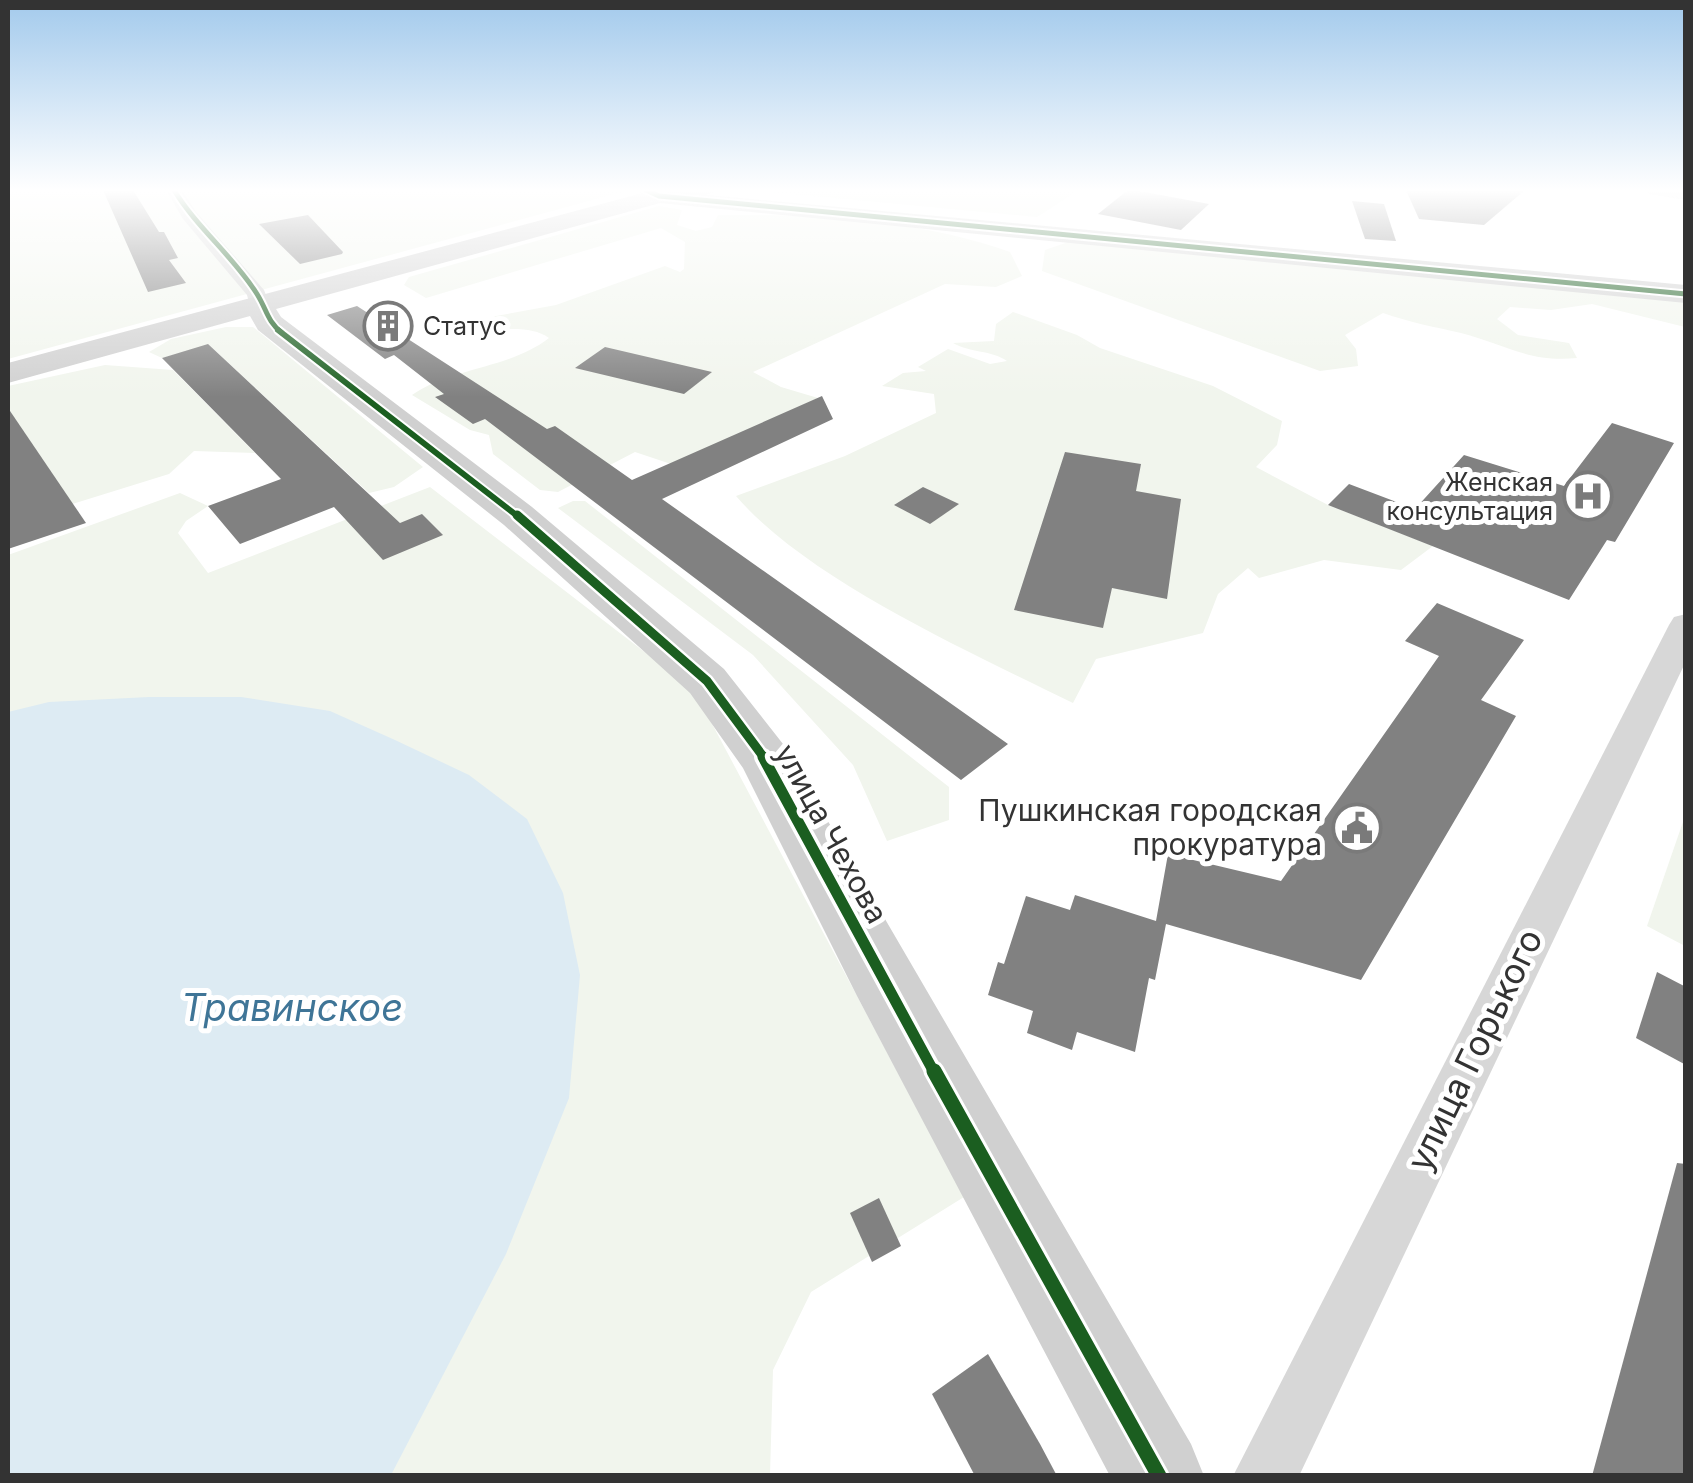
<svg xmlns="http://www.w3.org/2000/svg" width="1693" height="1483" viewBox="0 0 1693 1483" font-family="Inter,sans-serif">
<rect width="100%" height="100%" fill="#fff"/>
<g fill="#f1f5ed">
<path d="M8 190H629L8 359Z"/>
<path d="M748 190H1079L1037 217Z"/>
<path d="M659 206 682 210 677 225 696 231 712 227 718 215C815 214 919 220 1010 252L1022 276 996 287 945 284 753 372 781 387 818 398 671 464 635 452 558 492 540 490 493 454 489 435 470 430 412 395C453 367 509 369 549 338 530 324 498 330 476 332L485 318 556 305 665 266 680 272 684 269 685 242 661 228 426 298 404 285 409 277Z"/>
<path d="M1074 240 1685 297V327L1592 304 1551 310 1510 307 1497 319 1518 335 1569 343 1577 358C1530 363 1504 344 1461 333 1434 327 1409 322 1383 313L1345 335 1356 349 1358 366 1320 371 1042 271 1045 250Z"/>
<path d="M1013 312 1077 335 1100 348 1213 386 1282 421 1277 445 1256 467 1328 505 1433 546 1401 570 1324 560 1259 578 1248 568 1218 594 1203 633 1096 659 1073 703C972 653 808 580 736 496L845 456 936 413 934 394 882 386 903 373 926 371 918 367 948 349 990 364 1007 361C991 350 971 353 953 343L994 341 996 324Z"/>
<path d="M226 327H253L423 467 394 487 369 493 209 345 162 358 149 352 171 339Z"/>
<path d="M105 365 173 370 255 453 194 451 169 474 8 524V386Z"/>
<path d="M430 487 694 690 964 1197 811 1292 773 1370 770 1475H8V555L180 493 208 506 186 521 178 533 208 573Z"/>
<path d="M573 501H585L949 787V820L887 841 853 765 753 655 558 508Z"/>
<path d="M1685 816V946L1647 926Z"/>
</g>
<path fill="#ddebf3" d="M149 697H241L330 711 395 740 469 775 527 819 563 893 580 975 569 1098 506 1254 391 1475H8V712L49 702Z"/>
<g fill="#818181">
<path d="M103 190H133L159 232H164L178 258 169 260 186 283 148 292Z"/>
<path d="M1128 190H1134L1209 204 1181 230 1098 214Z"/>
<path d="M1406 190H1525L1484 225 1419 219Z"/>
<path d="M1352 201 1384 204 1396 241 1365 239Z"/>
<path d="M308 215 343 252 342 254 300 264 259 224Z"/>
<path d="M357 306 547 429 555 426 632 480 822 396 833 419 662 499 1008 744 961 780 485 419 473 424 435 397 444 394 394 355 385 359 327 315Z"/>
<path d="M208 344 400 523 422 514 443 535 383 560 334 507 240 544 208 506 281 479 162 358Z"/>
<path d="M605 347 712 372 684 394 575 368Z"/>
<path d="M8 408 86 523 8 549Z"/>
<path d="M1612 423 1674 443 1615 542 1607 540 1569 600 1328 505 1349 484 1415 509 1464 455 1564 486Z"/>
<path d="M1065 452 1141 464 1136 491 1181 499 1167 599 1112 588 1103 628 1014 610Z"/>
<path d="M923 487 959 504 930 524 894 505Z"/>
<path d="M1437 603 1524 640 1481 700 1516 716 1361 980 1166 924 1155 980 1149 978 1135 1052 1077 1032 1072 1050 1027 1033 1033 1011 988 995 998 962 1004 964 1026 896 1070 910 1075 895 1156 921 1168 854 1281 881 1439 656 1405 641Z"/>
<path d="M1657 972 1686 987V1065L1636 1038Z"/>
<path d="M1677 1163 1686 1164V1476H1592Z"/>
<path d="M879 1198 901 1246 872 1262 850 1213Z"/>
<path d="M988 1354 1040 1444 1057 1476H975L932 1394Z"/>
</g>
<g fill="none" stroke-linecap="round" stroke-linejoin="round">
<g fill="#d7d7d7" fill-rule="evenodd">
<path d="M166 190H182L196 212 264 290 270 305 267 310H251L247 295 183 219Z"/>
<path d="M637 190H716C697 203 655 205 637 190Z"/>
<path d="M1647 190H1686V200L1649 194Z"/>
<path d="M1686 614V661L1299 1476H1233L1669 625 1674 617Z"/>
</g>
<path fill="#d0d0d0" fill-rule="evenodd" d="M654 190 1686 285V303L660 203 276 309 281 317 532 507 724 669 783 744 1191 1444 1204 1476H1110L857 996 743 768 690 693 504 525 258 330 250 316 8 383V363Z"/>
<g stroke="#fff" stroke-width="9">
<g id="cycleway-far4">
<path d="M174 190C197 228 234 257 257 294 267 310 267 321 282 333"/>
<path d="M646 190 659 196 1686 294"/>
</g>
</g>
<g stroke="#fff" stroke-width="10">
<path id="cycleway-far3" d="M278 330 520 518"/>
</g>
<g stroke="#fff" stroke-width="14">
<path id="cycleway-far2" d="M517 515 707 681 765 759"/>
</g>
<g stroke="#fff" stroke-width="18">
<path id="cycleway-far1" d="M763 757 935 1074"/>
</g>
<g stroke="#fff" stroke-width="21">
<path id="cycleway" d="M934 1071 1159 1476"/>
</g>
<use href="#cycleway-far4" stroke="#1b5e20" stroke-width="5"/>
<use href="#cycleway-far3" stroke="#1b5e20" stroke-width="6"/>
<use href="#cycleway-far2" stroke="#1b5e20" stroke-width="9"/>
<use href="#cycleway-far1" stroke="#1b5e20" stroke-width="11"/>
<use href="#cycleway" stroke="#1b5e20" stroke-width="15"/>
</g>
<linearGradient id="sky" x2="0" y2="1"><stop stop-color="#a3caec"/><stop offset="0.48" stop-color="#fff"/><stop offset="1" stop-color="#fff" stop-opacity="0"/></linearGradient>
<rect width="1693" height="397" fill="url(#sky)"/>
<defs>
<g id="building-ring" transform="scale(2.5)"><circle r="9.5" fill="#fff" stroke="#7a7a7a" stroke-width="1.5"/><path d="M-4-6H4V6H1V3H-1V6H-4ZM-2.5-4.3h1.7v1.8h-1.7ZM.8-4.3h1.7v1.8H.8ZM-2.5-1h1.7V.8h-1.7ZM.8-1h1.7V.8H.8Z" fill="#7a7a7a"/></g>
<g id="hospital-ring" transform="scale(2.5)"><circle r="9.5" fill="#fff" stroke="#7a7a7a" stroke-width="1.5"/><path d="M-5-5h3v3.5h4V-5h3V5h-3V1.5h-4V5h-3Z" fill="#7a7a7a"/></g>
<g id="civic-ring" transform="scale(2.5)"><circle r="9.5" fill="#fff" stroke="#7a7a7a" stroke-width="1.5"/><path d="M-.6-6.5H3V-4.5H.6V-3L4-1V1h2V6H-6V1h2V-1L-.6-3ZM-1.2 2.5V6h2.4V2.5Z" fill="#7a7a7a"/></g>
</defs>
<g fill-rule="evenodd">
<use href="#building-ring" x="388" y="326"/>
<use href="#hospital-ring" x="1588" y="496"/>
<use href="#civic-ring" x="1357" y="828"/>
</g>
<g text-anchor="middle" stroke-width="10" stroke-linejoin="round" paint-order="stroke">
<g font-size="25" fill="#333" stroke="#fff" text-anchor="start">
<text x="423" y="335">Статус</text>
<text x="1553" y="491" text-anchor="end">Женская<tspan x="1553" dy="29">консультация</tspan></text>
</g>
<g font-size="30" fill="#333" stroke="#fff" text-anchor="end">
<text x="1322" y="821">Пушкинская городская<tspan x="1322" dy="34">прокуратура</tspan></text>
</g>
<g font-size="30" fill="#333" stroke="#fff">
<text transform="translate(831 834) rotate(61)" y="10">улица Чехова</text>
</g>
<g font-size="35" fill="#333" stroke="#fff">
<text transform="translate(1475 1050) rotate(-64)" y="12">улица Горького</text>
</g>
<g font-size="38" font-style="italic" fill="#3f7597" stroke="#fff">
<text x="292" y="1021">Травинское</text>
</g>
</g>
<rect width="1693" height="1483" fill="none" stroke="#333333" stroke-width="20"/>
</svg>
